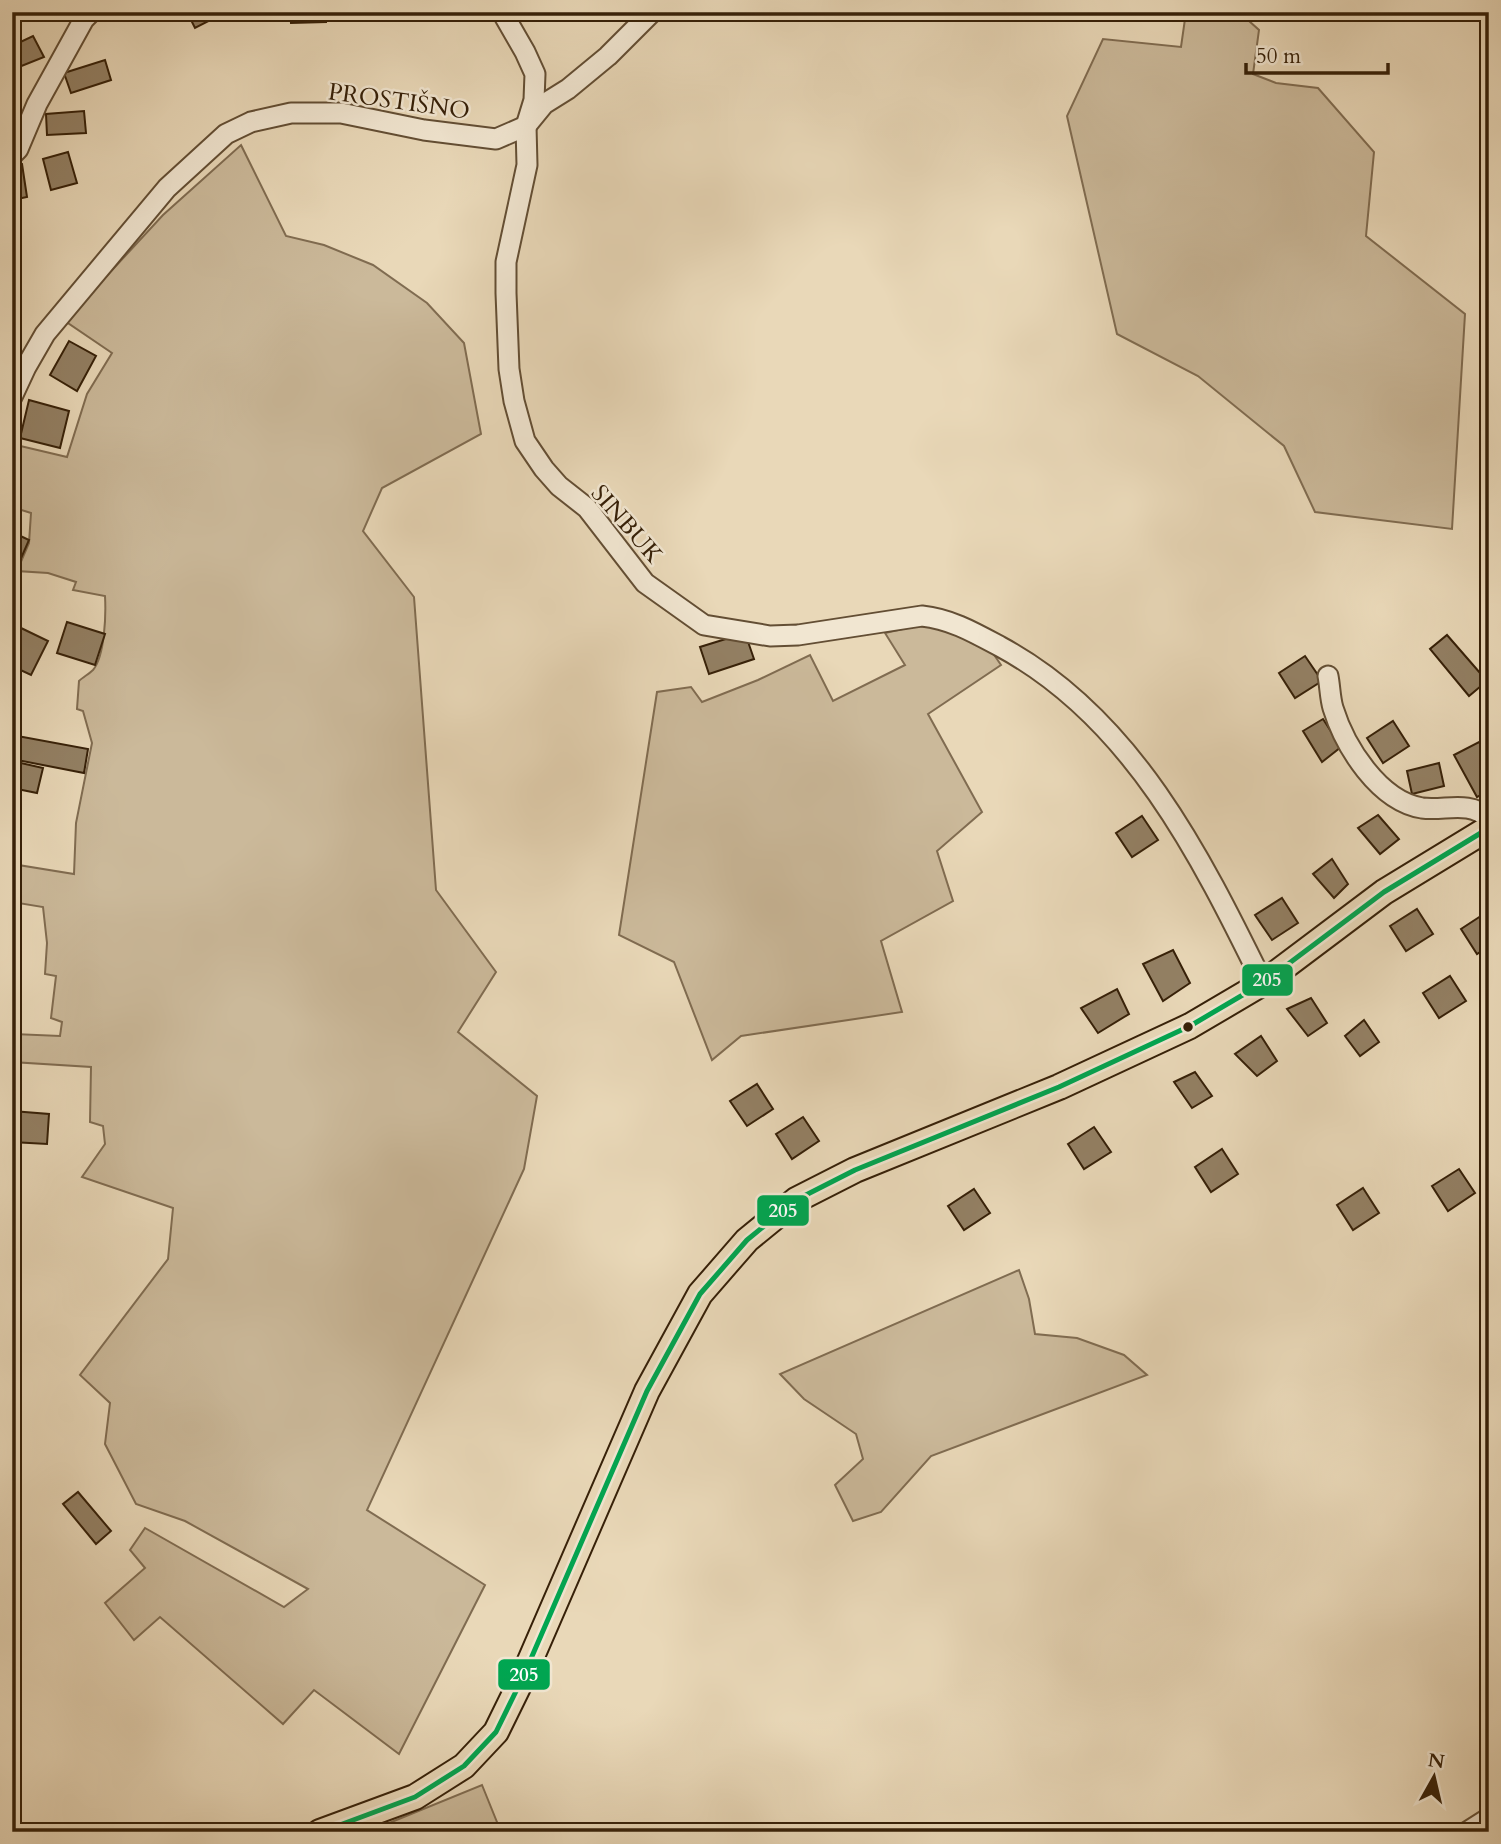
<svg xmlns="http://www.w3.org/2000/svg" width="1501" height="1844" viewBox="0 0 1501 1844" font-family="Cardo,serif">
<rect width="100%" height="100%" fill="#e9d8b8"/>
<filter id="stains"><feTurbulence type="fractalNoise" baseFrequency=".00286" numOctaves="4"/><feColorMatrix values="0 0 0 0 .2 0 0 0 0 .09 0 0 0 0 .02 0 0 0 .5 -.17"/></filter>
<radialGradient id="worn" r=".72"><stop offset=".6" stop-color="#630" stop-opacity="0"/><stop offset="1" stop-color="#630" stop-opacity=".3"/></radialGradient>
<g fill="#cbb99a" stroke="#806c51" stroke-width="2">
<path d="M1186 12H1239L1259 30 1253 74 1276 83 1318 88 1374 152 1366 236 1465 314 1452 529 1315 512 1284 446 1198 376 1117 334 1067 116 1103 39 1181 47Z"/>
<path d="M241 145 286 236 324 245 373 265 427 303 464 343 481 434 382 488 363 531 414 597 436 890 496 972 458 1032 537 1096 524 1169 367 1510 485 1585 399 1754 314 1690 283 1724 160 1617 134 1640 105 1603 145 1568 130 1550 145 1528 284 1607 308 1589 185 1521 136 1504 105 1444 110 1403 80 1375 168 1259 173 1208 82 1177 105 1144 103 1126 90 1122 91 1067 12 1062 14 1034 60 1036 62 1022 51 1018 56 976 45 974 47 943 43 907 12 902V864L74 874 76 823 92 743 83 711 77 709 79 681C83 677 89 674 93 670 105 656 106 614 105 596L73 590 76 582 48 573 17 571 29 543 31 513 12 507V444L67 457 87 394 112 353 65 321 163 215Z"/>
<path d="M916 626 949 628 988 646 1001 665 928 714 982 812 937 851 953 901 881 941 902 1012 741 1036 712 1060 674 962 619 935 657 692 691 687 702 702 758 680 810 655 833 701 905 665 885 633Z"/>
<path d="M1019 1270 1029 1299 1035 1334 1077 1338 1124 1355 1147 1375 931 1456 881 1512 853 1521 835 1485 863 1459 856 1434 804 1399 780 1374Z"/>
<path d="M482 1785 501 1832H367Z"/>
</g>
<g fill="#938064" stroke="#362008" stroke-width="2">
<path d="M187 12H226L195 28Z"/>
<path d="M290 12H325L326 22 291 23Z"/>
<path d="M33 36 44 57 19 67 12 55V46Z"/>
<path d="M105 60 111 80 71 93 64 73Z"/>
<path d="M84 111 86 133 47 135 46 114Z"/>
<path d="M68 152 77 183 51 190 43 159Z"/>
<path d="M22 164 27 197 12 200V165Z"/>
<path d="M69 341 96 356 77 391 50 375Z"/>
<path d="M29 400 69 411 60 448 20 438Z"/>
<path d="M12 532 29 540 19 563 12 560Z"/>
<path d="M67 622 105 634 95 665 57 653Z"/>
<path d="M21 628 48 641 31 675 12 666V645Z"/>
<path d="M745 633 754 659 709 674 700 647Z"/>
<path d="M1447 635 1487 681 1469 696 1430 649Z"/>
<path d="M1305 656 1322 681 1295 698 1279 673Z"/>
<path d="M1323 719 1341 747 1322 762 1303 731Z"/>
<path d="M1393 721 1409 746 1383 763 1367 738Z"/>
<path d="M12 735 88 749 84 773 12 759Z"/>
<path d="M1479 742 1489 759V790L1477 797 1454 755Z"/>
<path d="M12 761 43 768 37 793 12 788Z"/>
<path d="M1439 763 1444 786 1412 794 1407 771Z"/>
<path d="M1378 815 1399 839 1380 854 1358 828Z"/>
<path d="M1142 816 1158 840 1132 857 1116 833Z"/>
<path d="M1332 859 1348 884 1334 898 1313 874Z"/>
<path d="M1282 898 1298 923 1272 940 1255 915Z"/>
<path d="M1417 909 1433 934 1406 951 1390 926Z"/>
<path d="M1487 912 1489 946 1477 954 1461 929Z"/>
<path d="M1173 950 1190 983 1163 1001 1143 964Z"/>
<path d="M1450 976 1466 1001 1439 1018 1423 993Z"/>
<path d="M1117 989 1129 1014 1098 1033 1081 1008Z"/>
<path d="M1311 998 1327 1023 1308 1036 1287 1009Z"/>
<path d="M1364 1020 1379 1042 1360 1056 1345 1036Z"/>
<path d="M1261 1036 1277 1061 1257 1076 1235 1054Z"/>
<path d="M1195 1072 1212 1096 1192 1108 1174 1082Z"/>
<path d="M757 1084 773 1109 747 1126 730 1101Z"/>
<path d="M12 1111 49 1114 47 1144 12 1142Z"/>
<path d="M803 1117 819 1141 792 1159 776 1134Z"/>
<path d="M1094 1127 1111 1152 1084 1169 1068 1144Z"/>
<path d="M1222 1149 1238 1174 1211 1192 1195 1167Z"/>
<path d="M1459 1169 1475 1193 1448 1211 1432 1186Z"/>
<path d="M1363 1188 1379 1213 1353 1230 1337 1205Z"/>
<path d="M974 1189 990 1213 964 1230 948 1206Z"/>
<path d="M78 1492 111 1531 96 1544 63 1504Z"/>
</g>
<g fill="none" stroke-linecap="round" stroke-linejoin="round">
<g stroke="#634e34" stroke-width="23">
<g id="minor">
<path d="M502 12 525 52 535 74 534 100 526 126 527 165 506 262V293L509 369 514 401 525 441 544 469 559 486 587 508 645 583 704 625 770 636 798 635 922 616C951 619 975 633 1001 647 1132 718 1200 855 1263 983"/>
<path d="M12 155 18 149 37 104 84 19 91 12"/>
<path d="M12 397 26 367 45 334 167 188 226 134 251 122 291 113H341L424 130 496 139 526 126 544 104 568 89 608 56 652 12"/>
<path d="M1328 676C1330 686 1330 698 1333 708 1345 747 1379 801 1422 808 1446 811 1468 800 1489 818"/>
<path d="M1467 1832 1489 1818"/>
</g>
</g>
<g stroke="#362008" stroke-width="28">
<path id="major" d="M320 1832 415 1797 464 1766 496 1732 523 1677 647 1391 700 1294 747 1240 796 1200 855 1170 1059 1087 1190 1026 1263 983 1384 892 1489 828"/>
</g>
<use href="#minor" stroke="#f1e6d1" stroke-width="19"/>
<use href="#major" stroke="#e9d8b8" stroke-width="24"/>
<g stroke="#f1e6d1" stroke-width="10">
<path id="bus-1" d="M321 1832 415 1797 464 1766 496 1732 523 1677 647 1391 700 1294 747 1240 796 1200 855 1170 1059 1087 1190 1026 1263 983 1384 892 1489 828"/>
</g>
<use href="#bus-1" stroke="#00a651" stroke-width="5"/>
</g>
<circle fill="#362008" stroke="#f1e6d1" stroke-width="2.5" cx="1188" cy="1027" r="6"/>
<g text-anchor="middle" stroke-width="5" stroke-linejoin="round" paint-order="stroke">
<g font-size="24" fill="#362008" stroke="#f1e6d1">
<text transform="translate(399 101) rotate(8)" y="8">PROSTIŠNO</text>
<text transform="translate(627 524) rotate(49)" y="8">SINBUK</text>
</g>
</g>
<g stroke="#f1e6d1" stroke-width="2.5">
<rect x="1241" y="963" width="53" height="34" rx="7" fill="#00a651"/>
<rect x="756" y="1194" width="54" height="33" rx="7" fill="#00a651"/>
<rect x="497" y="1658" width="54" height="33" rx="7" fill="#00a651"/>
</g>
<g font-size="19" text-anchor="middle" font-weight="bold" fill="#fff">
<text x="1267" y="986">205</text>
<text x="783" y="1217">205</text>
<text x="524" y="1681">205</text>
</g>
<rect width="1501" height="1844" fill="none" stroke="#e9d8b8" stroke-width="42"/>
<rect x="14" y="14" width="1473" height="1816" fill="none" stroke="#362008" stroke-width="3.5"/>
<rect x="21" y="21" width="1459" height="1802" fill="none" stroke="#362008" stroke-width="2"/>
<g transform="translate(1434 1777) rotate(8)" stroke="#f1e6d1" stroke-width="5" paint-order="stroke">
<path d="M0-5L12 26L0 18L-12 26Z" fill="#362008"/>
<text y="-10" font-size="19" font-weight="bold" text-anchor="middle" fill="#362008">N</text>
</g>
<path d="M1246 63v10h142v-10" fill="none" stroke="#362008" stroke-width="3.5"/>
<text x="1256" y="63" font-size="21" fill="#362008" stroke="#f1e6d1" stroke-width="5" paint-order="stroke">50 m</text>
<rect width="100%" height="100%" filter="url(#stains)"/>
<rect width="100%" height="100%" fill="url(#worn)"/>
</svg>
